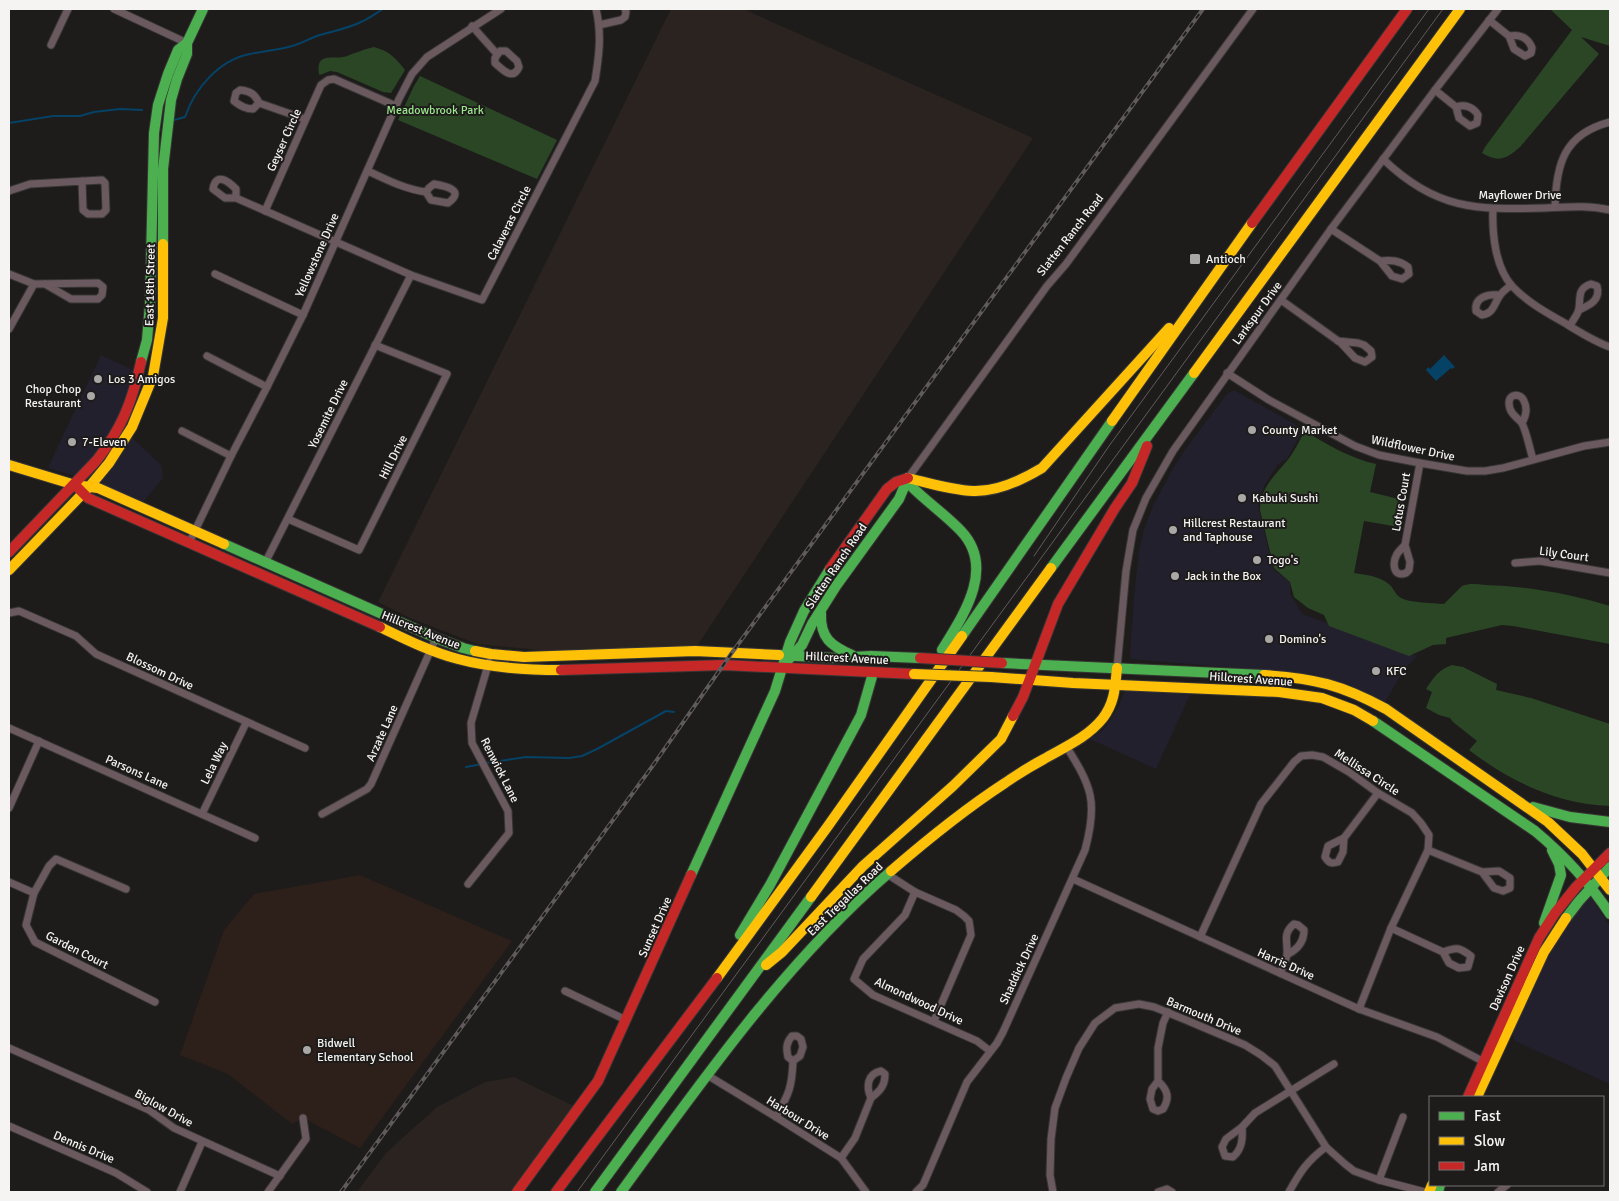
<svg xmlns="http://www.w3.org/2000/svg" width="1619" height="1201" viewBox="0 0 1619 1201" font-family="Signika,sans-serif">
<rect width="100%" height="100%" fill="#1d1c1b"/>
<g fill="#23202e">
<path d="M101 355 137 372 117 424 161 465 163 478 142 503 89 480 48 468Z"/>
<path d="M1234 390 1303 429 1287 459 1278 464 1264 486 1258 505 1273 569 1290 582V594L1302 614 1417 656 1403 671 1385 702 1350 685 1312 674 1131 659 1130 655 1134 598 1139 551 1144 530 1153 506 1172 470 1187 447 1227 394Z"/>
<path d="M1125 690 1191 692 1156 769 1090 739 1104 729 1118 708Z"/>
<path d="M1591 897 1610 927V1084L1515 1041 1512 1034 1541 969 1569 920Z"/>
</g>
<g fill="#2a231f">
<path d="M671 9H743L1033 138 697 646 550 651 477 644 412 619 378 602Z"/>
<path d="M514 1077 578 1108 517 1192H357L386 1153 437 1107 485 1082Z"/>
</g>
<path fill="#2d1f19" d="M360 875 512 941 360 1148 303 1118 292 1124 228 1074 180 1055 224 930 254 894Z"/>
<g fill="#2a4625">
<path d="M1550 9H1610V46L1581 37 1599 54 1520 147C1506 159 1499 163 1482 153L1485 147 1572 30Z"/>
<path d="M374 47C389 51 396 58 405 70L391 93 383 92 337 72 330 71 320 75 319 74C315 50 336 61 347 56 357 52 363 50 374 47Z"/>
<path d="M420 76 557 140 537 179 398 120 414 86Z"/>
<path d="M1305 431C1328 445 1349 458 1376 464L1370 492 1403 500 1399 527 1364 521 1354 573C1366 575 1381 576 1391 586 1394 590 1396 595 1401 598 1411 603 1433 603 1444 604L1462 586C1469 583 1477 584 1485 585 1527 586 1570 594 1610 606V644L1513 626 1502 625 1446 638V644L1433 645 1409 656 1329 626 1324 615 1308 608 1294 597 1290 582 1274 568 1260 510C1260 489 1274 476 1286 462 1294 453 1299 441 1305 431Z"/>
<path d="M1452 665 1463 667 1497 684 1496 690 1531 698 1610 724V806C1557 804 1511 782 1469 750L1477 741 1453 722 1450 718 1439 715 1426 708 1432 692 1426 689C1433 678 1439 669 1452 665Z"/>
</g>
<path fill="#054265" d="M1444 355 1455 367 1452 369 1451 368 1436 381 1426 370 1428 367 1430 369Z"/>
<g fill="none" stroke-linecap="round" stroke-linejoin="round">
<g stroke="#054265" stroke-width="2">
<path d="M174 120 185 117C195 88 219 60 250 54 264 51 278 50 292 46 301 44 310 38 320 35 334 31 350 28 363 21 370 18 376 13 383 9"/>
<path d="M9 123 53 116H80L94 112 120 109 142 110"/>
<path d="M486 763 526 757 569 758 582 756 597 749 666 711 674 712"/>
<path d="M466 767 482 764"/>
</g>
<g stroke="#373635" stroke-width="9">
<g id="street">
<path d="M114 9 187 43"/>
<path d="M1489 20 1509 36 1514 49 1525 56 1531 53 1532 48C1528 37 1519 34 1509 36"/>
<path d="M599 25 621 20 625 17 626 12 625 9"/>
<path d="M472 26 497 54"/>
<path d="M51 45 68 9"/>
<path d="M500 51H506L517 61 519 67C513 81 503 70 495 63V58Z"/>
<path d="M1435 90 1456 107 1459 118 1470 126 1477 123 1478 115C1473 107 1465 104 1456 107"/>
<path d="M259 103 253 109C245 109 240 106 234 101L236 93 240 90C250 91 255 94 259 103L305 119"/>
<path d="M1383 159C1436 210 1476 210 1545 208 1568 207 1588 205 1610 210"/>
<path d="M368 171C387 180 405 189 426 192"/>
<path d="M434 184C445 186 466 190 448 203L431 200 426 192 429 188Z"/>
<path d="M9 191 30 184 102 180 105 183 106 210 102 214H88L83 210 82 181"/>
<path d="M236 198V189C229 182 216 171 213 189L225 198H236L411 275 482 300 595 81C599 56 602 34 596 9"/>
<path d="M1555 207C1556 164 1564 134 1610 122"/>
<path d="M1493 209C1492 233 1495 267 1512 286 1526 301 1545 312 1563 322 1578 331 1593 341 1610 347"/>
<path d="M265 211 321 85 328 80 334 79 396 106"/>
<path d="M1331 229 1380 261 1392 276 1402 279 1409 274 1408 267C1399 260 1391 260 1380 261"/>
<path d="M9 274 34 284 98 283 103 287 102 295 98 299H71L45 284"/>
<path d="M215 274 303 315"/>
<path d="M1499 295C1488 294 1474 297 1476 311L1482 315C1495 313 1494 302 1501 294 1504 290 1508 288 1511 285"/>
<path d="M1281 300 1341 343 1355 358 1365 362 1372 357 1371 351 1364 345 1358 343 1338 341"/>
<path d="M1570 326C1572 321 1576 317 1578 312 1582 301 1575 289 1591 284L1597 286C1601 300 1590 305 1579 310"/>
<path d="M9 329 34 284"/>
<path d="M207 356 267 387"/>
<path d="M1227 373 1269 400 1355 446 1379 455 1420 463 1467 471H1485L1503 468 1584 446 1610 442"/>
<path d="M1522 423C1526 416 1528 409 1524 401 1521 393 1509 393 1509 403 1509 412 1515 416 1521 422 1526 428 1530 451 1533 459"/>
<path d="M182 431 231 456"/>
<path d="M908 478 1047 286 1066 264 1253 9"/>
<path d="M288 519 359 550 447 374 375 345"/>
<path d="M189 543 231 456 267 387 303 315 399 99 412 74 427 57 501 9"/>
<path d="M1405 545C1402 548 1399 551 1397 554 1392 563 1393 578 1406 573L1409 570 1410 562 1405 545 1420 463"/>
<path d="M265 563 411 275"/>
<path d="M1515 563 1540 561 1610 573"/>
<path d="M9 613 19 611 76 636 96 654 305 748"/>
<path d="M1117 668 1126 571 1133 530 1146 498 1173 451 1331 229 1435 90 1498 9"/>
<path d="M9 728 255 838"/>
<path d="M9 808 39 741"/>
<path d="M202 814 246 723"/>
<path d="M322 814 367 789 371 784 436 638"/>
<path d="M1344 838 1343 852 1338 862C1331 864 1329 863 1325 857L1328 846 1344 838 1378 793"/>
<path d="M1428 850 1482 872 1499 871 1510 878V888L1503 891 1494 888 1482 872"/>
<path d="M887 874 915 892 956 910 964 916 969 921 971 935 934 1021"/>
<path d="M1073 879 1359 1009 1437 1037 1486 1063"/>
<path d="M9 882 34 893 49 866 56 859 126 889"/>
<path d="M468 884 509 833 508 811 472 743 471 723 489 662"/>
<path d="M915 892 905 915 863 959 854 979 873 995 977 1041 990 1051"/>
<path d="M34 893 26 925 35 942 155 1002"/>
<path d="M1391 928 1443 952 1449 963 1459 968 1468 967 1471 956C1459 947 1456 947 1443 952"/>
<path d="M1200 937 1261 804 1294 762 1301 756 1312 755 1323 757 1349 772 1378 793 1412 813 1421 823 1429 835 1428 850 1391 928 1359 1009"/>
<path d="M1280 973C1282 968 1287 959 1287 954 1288 941 1282 934 1294 924L1298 925 1304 930C1304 942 1298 949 1288 954"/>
<path d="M565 991 626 1020"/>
<path d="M792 1036H797L801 1039 803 1047 800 1056 793 1061 788 1057C786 1048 786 1043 792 1036Z"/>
<path d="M9 1048 149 1110 174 1128 280 1176"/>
<path d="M881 1071 885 1074C885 1086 880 1091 871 1098 866 1087 867 1074 881 1071Z"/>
<path d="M707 1075 776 1117 841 1158 866 1192"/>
<path d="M1158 1081C1168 1090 1170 1098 1163 1109L1158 1111 1153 1109 1150 1099 1152 1089 1158 1081V1048L1163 1023 1168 1012"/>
<path d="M776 1117C789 1094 792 1087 793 1061"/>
<path d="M9 1126 116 1173 147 1192"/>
<path d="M1242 1127C1243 1139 1242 1149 1233 1157L1225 1156 1222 1147 1226 1139 1242 1127 1255 1113 1334 1064"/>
<path d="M841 1158 855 1138 871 1098"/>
<path d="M1379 1180 1403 1117"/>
<path d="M180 1192 202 1142"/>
<path d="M268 1192 306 1139 303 1118"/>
<path d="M916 1192 923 1185 967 1082 997 1043 1003 1032 1085 850C1098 802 1092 787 1066 746"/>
<path d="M1053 1192 1050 1175 1051 1139 1055 1108 1066 1078 1079 1048 1095 1023 1115 1008 1139 1004 1154 1007 1186 1020 1245 1045 1261 1055 1275 1066 1326 1147 1345 1164 1354 1171 1379 1180 1425 1192"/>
<path d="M1158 1192 1167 1189 1172 1192"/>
<path d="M1289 1192C1300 1172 1307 1161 1326 1147"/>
<path d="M1498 1192 1507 1185"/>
</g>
</g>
<g stroke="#373635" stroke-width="12">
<g id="fast">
<path d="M163 244V169L171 100 177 79 187 54V43L203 9"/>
<path d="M141 362 147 340 150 304 154 133 158 105 168 74 178 50 187 43"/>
<path d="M908 478 912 487C927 502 946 515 961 531 996 568 963 616 942 650"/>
<path d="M224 544 436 638 463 648 475 651"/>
<path d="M1051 568 1194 373"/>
<path d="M821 613C820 638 831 646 852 655"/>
<path d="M962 636 1112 421"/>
<path d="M779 655 833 658 871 656 920 658"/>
<path d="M789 659 802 645 812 624 836 586 899 499 908 478"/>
<path d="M1002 663 1264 675"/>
<path d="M1373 721 1535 831C1565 856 1589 882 1610 914"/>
<path d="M1533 807 1570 817 1610 822"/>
<path d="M691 875 775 691 790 642 804 611 830 569"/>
<path d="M1566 918 1579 901 1610 867"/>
<path d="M1544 923 1561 875 1559 864 1552 850"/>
<path d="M740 935 770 885 861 715 873 673"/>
<path d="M595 1192 811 897"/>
<path d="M621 1192C702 1081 786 961 891 871"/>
<path d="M1438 1192 1440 1185"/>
</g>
</g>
<g stroke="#373635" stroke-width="12">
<g id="slow">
<path d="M1194 373 1460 9"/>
<path d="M1112 421 1252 223"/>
<path d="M9 465 75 485 98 488 224 544"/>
<path d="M908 478C929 483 951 490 973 491 997 492 1022 480 1042 468L1169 328"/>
<path d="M9 570 90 486 109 463 132 427 153 376 163 318V244"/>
<path d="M380 627C405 639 431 652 458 659 491 668 526 670 561 670"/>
<path d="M475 651 491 654 524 657 695 651 779 655"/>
<path d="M1264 675C1314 678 1342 685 1386 709L1548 822 1582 854 1610 890"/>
<path d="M991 677 1073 683 1279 692 1322 698 1354 710 1373 721"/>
<path d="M891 871C928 839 965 809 1005 783 1018 774 1031 766 1044 759 1065 747 1088 737 1103 718 1115 702 1115 687 1117 668"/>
<path d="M811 897 1051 568"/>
<path d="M766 965 782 952 863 866 953 786 1001 739 1013 716"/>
<path d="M717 978 828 826 962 636"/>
<path d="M1477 1097 1544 952 1566 918"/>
<path d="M1429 1192 1432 1185"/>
</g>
</g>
<g stroke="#373635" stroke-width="12">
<g id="jam">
<path d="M1252 223 1407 9"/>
<path d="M75 485 88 498 380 627"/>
<path d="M9 552 97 460C122 428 132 402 141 362"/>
<path d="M830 569 887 489 896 482 908 478"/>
<path d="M561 670 724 665 914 674"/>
<path d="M1013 716 1023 697 1058 604 1115 508 1132 483 1147 446"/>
<path d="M1468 1097 1539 938 1555 913 1576 887 1610 853"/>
<path d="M517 1192 598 1081 691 875"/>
<path d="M556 1192 717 978"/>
</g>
</g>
<use href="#street" stroke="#6a595e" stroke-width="7"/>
<use href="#fast" stroke="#4caf50" stroke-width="10"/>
<use href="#slow" stroke="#ffc107" stroke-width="10"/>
<use href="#jam" stroke="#c62828" stroke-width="10"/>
<g stroke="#615a5c" stroke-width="1">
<path d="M1034 556 1109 446 1429 9"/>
<path d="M577 1192 1443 9"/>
</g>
<g stroke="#615a5c" stroke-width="4">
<path id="rail" d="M341 1192 654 764 731 654 1203 9"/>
</g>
<use href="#rail" stroke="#1e1c1a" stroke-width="2" stroke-dasharray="5.5" stroke-linecap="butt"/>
<g stroke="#373635" stroke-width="12" stroke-linecap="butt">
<path id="slow-bridge" d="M914 674 991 677"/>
</g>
<g stroke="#373635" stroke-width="12" stroke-linecap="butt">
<path id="jam-bridge" d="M920 658 1002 663"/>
</g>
<use href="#slow-bridge" stroke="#ffc107" stroke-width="10"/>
<use href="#jam-bridge" stroke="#c62828" stroke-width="10"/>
</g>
<g fill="#a9a8a7" stroke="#1e1c1a" stroke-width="2">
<rect x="1189" y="253" width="12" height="12" rx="2.5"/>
<circle cx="98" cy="379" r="5"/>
<circle cx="91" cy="396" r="5"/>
<circle cx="1252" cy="430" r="5"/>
<circle cx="72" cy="442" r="5"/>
<circle cx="1242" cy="498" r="5"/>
<circle cx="1173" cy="530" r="5"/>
<circle cx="1257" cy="560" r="5"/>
<circle cx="1175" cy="576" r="5"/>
<circle cx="1269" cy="639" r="5"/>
<circle cx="1376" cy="671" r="5"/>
<circle cx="307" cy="1050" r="5"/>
</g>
<g text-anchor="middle" stroke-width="4" stroke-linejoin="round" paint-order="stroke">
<g font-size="12" fill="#9be78e" stroke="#1e1c1a">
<text x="435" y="114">Meadowbrook Park</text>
</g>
<g font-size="12" fill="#f5f4f2" stroke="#1e1c1a">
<text transform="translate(284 140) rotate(-66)" y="4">Geyser Circle</text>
<text x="1520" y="199">Mayflower Drive</text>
<text transform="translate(509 223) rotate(-63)" y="4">Calaveras Circle</text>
<text transform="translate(1070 235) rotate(-52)" y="4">Slatten Ranch Road</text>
<text transform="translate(317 255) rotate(-66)" y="4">Yellowstone Drive</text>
<text transform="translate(150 285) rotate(-89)" y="4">East 18th Street</text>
<text transform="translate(1257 313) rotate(-54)" y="4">Larkspur Drive</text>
<text transform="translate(328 414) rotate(-64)" y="4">Yosemite Drive</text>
<text transform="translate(1413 448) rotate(12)" y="4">Wildflower Drive</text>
<text transform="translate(393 457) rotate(-63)" y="4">Hill Drive</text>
<text transform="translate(1401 502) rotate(-80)" y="4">Lotus Court</text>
<text transform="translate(1564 554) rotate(8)" y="4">Lily Court</text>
<text transform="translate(836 566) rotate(-56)" y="4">Slatten Ranch Road</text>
<text transform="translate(421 630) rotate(22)" y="4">Hillcrest Avenue</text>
<text transform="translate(847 658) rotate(3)" y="4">Hillcrest Avenue</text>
<text transform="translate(160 671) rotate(25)" y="4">Blossom Drive</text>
<text transform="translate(1251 679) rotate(4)" y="4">Hillcrest Avenue</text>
<text transform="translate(382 733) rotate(-66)" y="4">Arzate Lane</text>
<text transform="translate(214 763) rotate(-64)" y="4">Lela Way</text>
<text transform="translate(500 770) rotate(63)" y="4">Renwick Lane</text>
<text transform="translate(137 772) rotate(24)" y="4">Parsons Lane</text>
<text transform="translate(1367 772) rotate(33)" y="4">Mellissa Circle</text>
<text transform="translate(845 899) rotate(-44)" y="4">East Tregallas Road</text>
<text transform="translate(655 927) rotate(-66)" y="4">Sunset Drive</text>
<text transform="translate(77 950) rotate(27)" y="4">Garden Court</text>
<text transform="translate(1286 964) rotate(24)" y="4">Harris Drive</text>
<text transform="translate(1019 969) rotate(-65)" y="4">Shaddick Drive</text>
<text transform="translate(1507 978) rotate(-66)" y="4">Davison Drive</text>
<text transform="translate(919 1001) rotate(25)" y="4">Almondwood Drive</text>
<text transform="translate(1204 1016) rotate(23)" y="4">Barmouth Drive</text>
<text transform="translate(164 1108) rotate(29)" y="4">Biglow Drive</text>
<text transform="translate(798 1118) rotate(32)" y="4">Harbour Drive</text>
<text transform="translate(84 1147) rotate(23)" y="4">Dennis Drive</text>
</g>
<g font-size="12" fill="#f5f4f2" stroke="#1e1c1a" text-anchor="start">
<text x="1206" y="263">Antioch</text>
<text x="108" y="383">Los 3 Amigos</text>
<text x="81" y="393" text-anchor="end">Chop Chop<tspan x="81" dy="14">Restaurant</tspan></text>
<text x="1262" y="434">County Market</text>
<text x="82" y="446">7-Eleven</text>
<text x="1252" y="502">Kabuki Sushi</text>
<text x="1183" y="527">Hillcrest Restaurant<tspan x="1183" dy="14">and Taphouse</tspan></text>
<text x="1267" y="564">Togo's</text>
<text x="1185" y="580">Jack in the Box</text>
<text x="1279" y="643">Domino's</text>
<text x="1386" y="675">KFC</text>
<text x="317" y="1047">Bidwell<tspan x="317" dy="14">Elementary School</tspan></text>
</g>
</g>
<rect width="1619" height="1201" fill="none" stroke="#f5f4f2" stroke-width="20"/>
<rect x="1429" y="1096" width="175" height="90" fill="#1e1c1a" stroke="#747270"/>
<rect x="1439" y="1112" width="25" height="8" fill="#4caf50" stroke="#747270"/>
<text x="1474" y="1121" font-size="15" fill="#f5f4f2">Fast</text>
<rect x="1439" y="1137" width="25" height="8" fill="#ffc107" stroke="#747270"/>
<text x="1474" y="1146" font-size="15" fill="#f5f4f2">Slow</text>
<rect x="1439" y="1162" width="25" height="8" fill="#c62828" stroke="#747270"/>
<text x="1474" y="1171" font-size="15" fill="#f5f4f2">Jam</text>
</svg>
